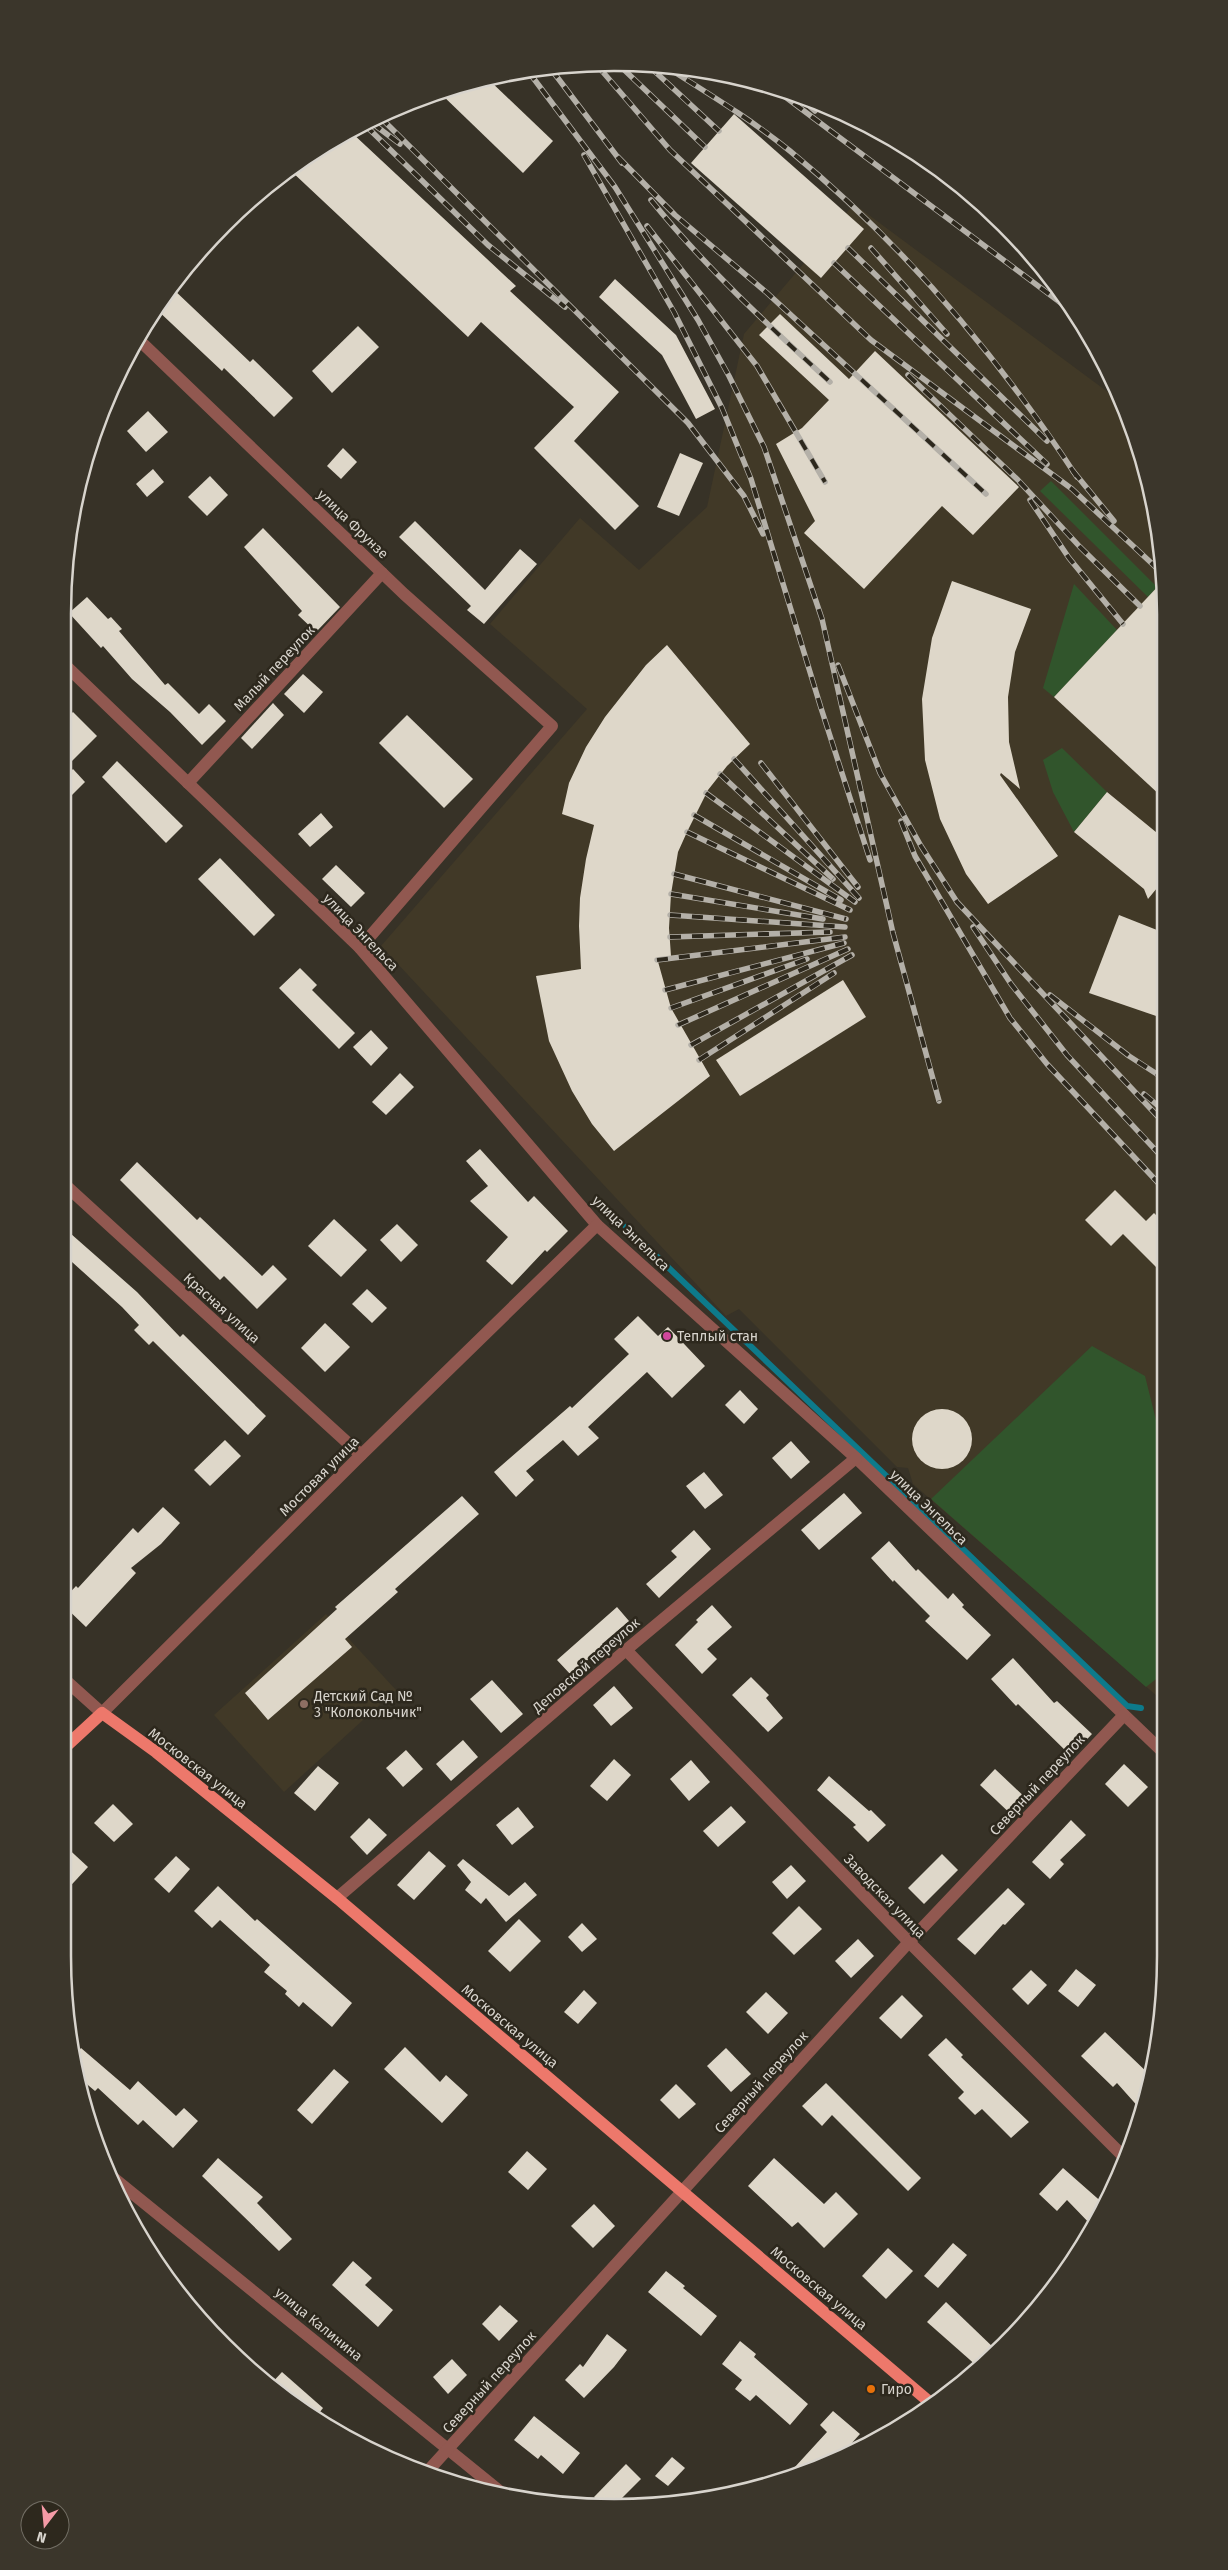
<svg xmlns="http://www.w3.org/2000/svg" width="1228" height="2570" viewBox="0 0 1228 2570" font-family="'Fira Sans',sans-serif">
<rect width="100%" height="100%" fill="#373227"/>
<g fill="#413927">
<path d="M854 204 1124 404 1161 542 1165 1703 913 1484 908 1468 897 1467 739 1309 726 1316 381 946 587 709 490 624 580 518 639 570 707 507 744 334Z"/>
<path d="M326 1614 396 1690 284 1792 214 1715Z"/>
</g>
<g fill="#31552c">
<path d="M1051 481 1157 587 1148 597 1040 491Z"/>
<path d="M1074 584 1117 630 1054 697 1043 688Z"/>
<path d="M1062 748 1107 792 1074 832 1053 792 1043 760Z"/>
<path d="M1092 1346 1145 1376 1164 1452 1165 1672 1146 1687 931 1499Z"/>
</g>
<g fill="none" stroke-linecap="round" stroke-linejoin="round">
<path stroke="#0d7a8b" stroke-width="6" d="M626 1227 1127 1706 1141 1708"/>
</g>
<g fill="#ded7c9">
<path d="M488 79 553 141 523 173 440 93Z"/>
<path d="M734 114 864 229 821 278 691 163Z"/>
<path d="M351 132 516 286 510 291 619 392 574 441 639 506 615 530 534 448 574 407 481 322 468 337 290 170 307 156Z"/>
<path d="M615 279 676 335 715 409 696 419 662 355 599 297Z"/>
<path d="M172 288 250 362 253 359 293 398 274 417 224 368 222 371 155 308Z"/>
<path d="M780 314 849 379 875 351 1019 487 973 535 942 506 864 589 804 533 815 521 776 444 802 428 829 400 759 335Z"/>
<path d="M358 326 379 347 332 393 312 371Z"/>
<path d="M148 411 168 432 146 452 127 431Z"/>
<path d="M343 448 357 462 341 479 327 466Z"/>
<path d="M680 453 703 463 679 516 657 507Z"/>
<path d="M153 469 164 482 147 497 136 484Z"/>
<path d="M210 476 228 495 207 516 188 497Z"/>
<path d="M415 521 485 590 520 549 537 564 484 624 467 610 471 606 399 537Z"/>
<path d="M263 528 340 607 316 632 298 615 302 611 244 547Z"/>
<path d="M952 581 1031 609 1015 652 1008 697 1009 742 1020 789 1001 773 1000 775 1058 856 988 904 966 874 940 819 925 760 922 699 932 638Z"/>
<path d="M1161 583 1162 797 1054 697Z"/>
<path d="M87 597 108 619 111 617 122 629 119 631 165 685 168 683 199 714 209 704 226 721 202 745 170 712 132 679 103 646 101 648 69 613Z"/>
<path d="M667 645 750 744 727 766 708 790 687 832 678 852 671 894 669 928 671 956 657 958 671 1008 710 1076 614 1151 592 1124 572 1091 549 1041 536 976 581 969 579 926 580 898 586 859 594 825 562 814 569 783 586 747 605 717 646 665Z"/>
<path d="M303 674 323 692 304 713 284 694Z"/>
<path d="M273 703 284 715 252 749 241 738Z"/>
<path d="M73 712 97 736 72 761 62 751V722Z"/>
<path d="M407 715 473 779 444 808 379 743Z"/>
<path d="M117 761 183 826 166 843 102 777Z"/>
<path d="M73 769 85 782 62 805V780Z"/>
<path d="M1107 792 1162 837V882L1148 899 1144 889 1074 832Z"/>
<path d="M321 813 333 827 310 847 298 834Z"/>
<path d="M220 858 275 915 254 936 198 879Z"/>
<path d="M336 865 365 893 351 907 322 879Z"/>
<path d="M1119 915 1162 932V1018L1089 993Z"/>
<path d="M300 968 317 985 312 990 355 1033 339 1049 279 988Z"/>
<path d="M843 980 866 1017 740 1096 716 1060Z"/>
<path d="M371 1030 388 1048 371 1066 353 1047Z"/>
<path d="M400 1073 414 1087 386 1115 372 1102Z"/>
<path d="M480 1149 528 1202 534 1196 568 1231 547 1252 545 1250 512 1285 486 1261 508 1237 470 1201 488 1186 466 1161Z"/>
<path d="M137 1162 197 1220 200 1217 262 1276 273 1265 287 1279 257 1309 224 1276 220 1280 120 1180Z"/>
<path d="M1115 1190 1146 1221 1154 1213 1163 1222V1274L1123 1234 1111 1246 1085 1220Z"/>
<path d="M334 1219 367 1250 341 1277 308 1246Z"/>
<path d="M397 1224 418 1245 401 1262 380 1240Z"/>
<path d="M62 1226 137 1292 180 1337 183 1334 266 1416 248 1435 153 1341 149 1345 134 1330 139 1325 122 1307 62 1253Z"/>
<path d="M367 1289 387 1308 372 1323 352 1304Z"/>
<path d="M638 1316 658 1336 668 1327 705 1366 672 1398 647 1372 588 1427 599 1438 578 1456 563 1440 526 1471 534 1480 516 1497 494 1472 570 1406 572 1408 629 1354 614 1339Z"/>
<path d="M325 1323 350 1347 325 1372 301 1348Z"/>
<path d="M740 1390 758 1409 744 1424 725 1405Z"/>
<circle cx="942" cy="1439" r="30"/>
<path d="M225 1440 241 1456 210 1486 194 1470Z"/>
<path d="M791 1441 810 1462 791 1479 772 1458Z"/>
<path d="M704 1472 723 1495 705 1509 686 1486Z"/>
<path d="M844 1493 862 1513 819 1550 801 1530Z"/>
<path d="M462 1496 479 1514 395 1589 398 1592 345 1639 352 1647 268 1720 245 1693 337 1609 335 1607Z"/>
<path d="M163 1507 180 1523 161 1544 131 1568 136 1573 86 1627 62 1604V1601L76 1586 78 1588 133 1528 138 1533Z"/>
<path d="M694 1530 711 1549 659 1598 646 1584 677 1557 671 1551Z"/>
<path d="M889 1541 916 1571 918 1569 948 1599 953 1593 964 1605 962 1607 991 1635 967 1660 925 1621 930 1616 894 1580 893 1582 871 1558Z"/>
<path d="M712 1605 732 1627 707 1649 717 1659 702 1674 675 1645 698 1622 696 1620Z"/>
<path d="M617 1607 629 1621 602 1644 604 1645 571 1675 557 1660Z"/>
<path d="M1013 1658 1054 1703 1057 1701 1092 1734 1071 1756 1018 1704 1016 1706 991 1679Z"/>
<path d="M751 1677 769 1695 766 1698 783 1718 768 1732 732 1695Z"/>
<path d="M492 1680 523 1714 501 1733 470 1699Z"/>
<path d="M614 1686 633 1708 611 1726 593 1705Z"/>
<path d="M463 1740 478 1757 451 1781 436 1764Z"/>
<path d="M406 1750 423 1769 403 1787 386 1768Z"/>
<path d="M614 1759 631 1775 607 1801 590 1786Z"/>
<path d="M691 1760 710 1782 689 1801 670 1779Z"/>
<path d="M1124 1764 1148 1787 1128 1807 1105 1784Z"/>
<path d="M318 1766 339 1783 315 1811 294 1793Z"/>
<path d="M995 1769 1030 1802 1015 1818 980 1785Z"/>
<path d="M829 1776 869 1811 871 1810 886 1825 868 1842 853 1827 856 1825 817 1790Z"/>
<path d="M113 1804 133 1824 114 1842 94 1823Z"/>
<path d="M731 1806 746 1822 718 1847 703 1831Z"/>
<path d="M518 1807 534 1827 512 1845 496 1825Z"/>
<path d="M369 1818 387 1835 367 1855 350 1837Z"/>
<path d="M1071 1820 1086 1835 1060 1860 1064 1864 1050 1879 1032 1862Z"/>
<path d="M62 1843 88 1867 62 1895Z"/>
<path d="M429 1851 446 1866 414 1900 397 1885Z"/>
<path d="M942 1854 958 1870 924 1904 908 1888Z"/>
<path d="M176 1856 190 1869 169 1893 154 1879Z"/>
<path d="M463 1859 509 1896 525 1882 537 1895 506 1922 486 1898 481 1904 465 1890 471 1882 457 1865Z"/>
<path d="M791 1865 806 1881 787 1899 772 1882Z"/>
<path d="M218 1886 255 1921 257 1919 352 2003 332 2027 303 2002 299 2007 285 1994 287 1991 264 1972 270 1965 220 1920 212 1928 194 1911Z"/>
<path d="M1008 1888 1025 1904 1005 1925 1003 1924 975 1955 957 1939Z"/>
<path d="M799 1906 822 1929 794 1955 772 1933Z"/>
<path d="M519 1919 541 1941 510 1972 488 1951Z"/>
<path d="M582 1923 597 1939 582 1952 568 1937Z"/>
<path d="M858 1939 874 1956 851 1978 835 1961Z"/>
<path d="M1076 1969 1096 1985 1078 2007 1058 1991Z"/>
<path d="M1031 1970 1047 1985 1028 2005 1012 1989Z"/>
<path d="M584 1990 597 2003 578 2024 564 2012Z"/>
<path d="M766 1992 788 2013 768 2034 746 2012Z"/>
<path d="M902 1995 923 2016 901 2039 879 2018Z"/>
<path d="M1105 2032 1151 2076 1141 2110 1117 2083 1113 2087 1081 2056Z"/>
<path d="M946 2038 963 2055 961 2057 1029 2122 1011 2138 982 2109 975 2115 958 2098 964 2092 928 2055Z"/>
<path d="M405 2047 440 2082 446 2075 468 2095 442 2123 384 2069Z"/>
<path d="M81 2048 130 2090 138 2081 176 2116 184 2108 198 2121 173 2148 143 2120 138 2125 98 2088 95 2091 76 2075 73 2058Z"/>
<path d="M726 2048 751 2074 731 2092 707 2066Z"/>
<path d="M334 2069 349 2082 312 2124 297 2110Z"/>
<path d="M826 2083 921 2178 908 2191 832 2115 822 2126 802 2106Z"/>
<path d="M676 2084 696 2104 679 2119 660 2100Z"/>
<path d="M527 2151 547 2169 528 2190 508 2172Z"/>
<path d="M218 2158 263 2197 257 2203 292 2239 279 2251 202 2176Z"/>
<path d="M774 2158 824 2204 836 2192 858 2214 824 2248 798 2222 792 2227 748 2186Z"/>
<path d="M1063 2168 1105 2205 1094 2228 1067 2200 1057 2211 1039 2194Z"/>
<path d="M594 2204 615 2226 593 2248 571 2226Z"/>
<path d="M953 2243 967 2255 938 2288 924 2276Z"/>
<path d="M888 2248 913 2271 886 2299 862 2276Z"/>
<path d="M353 2261 372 2278 365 2285 393 2310 378 2327 332 2285Z"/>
<path d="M666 2271 685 2286 683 2288 717 2316 701 2336 648 2292Z"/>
<path d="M946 2302 996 2350 978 2367 927 2322Z"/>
<path d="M500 2305 518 2321 499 2341 482 2324Z"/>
<path d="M607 2334 627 2350 614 2367 584 2398 565 2380 580 2364 583 2367Z"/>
<path d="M740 2341 756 2354 754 2357 808 2404 790 2425 756 2395 750 2401 735 2389 742 2380 722 2364Z"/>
<path d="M452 2359 467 2375 448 2394 433 2377Z"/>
<path d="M282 2372 323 2408 316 2417 270 2385Z"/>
<path d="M833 2411 860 2434 840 2456 783 2480 827 2432 820 2425Z"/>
<path d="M534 2416 580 2453 563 2474 541 2455 538 2459 514 2440Z"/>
<path d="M672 2457 685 2468 668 2486 655 2476Z"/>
<path d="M626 2464 641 2479 613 2507 603 2506 594 2497Z"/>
</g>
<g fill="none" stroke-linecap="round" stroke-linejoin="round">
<g stroke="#915850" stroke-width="12">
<path d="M138 339 404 594 552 726 360 948"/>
<path d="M63 663 360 948 597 1225 856 1458 1165 1754"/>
<path d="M188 783 382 573"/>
<path d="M63 1183 361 1455"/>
<path d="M626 1650 909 1942 1126 2159"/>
<path d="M63 1678 102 1713 361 1455 597 1225"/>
<path d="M337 1898 626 1650 856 1458"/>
<path d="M111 2176 507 2497"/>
<path d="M426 2473 909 1942 1124 1715"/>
</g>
<path stroke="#ed786b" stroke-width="12" d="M63 1749 102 1713 156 1752 337 1898 933 2405"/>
<g stroke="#b4b0a8" stroke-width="5.5">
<g id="rail">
<path d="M617 63 705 147"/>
<path d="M596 64 670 150 871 340 1072 489 1161 572"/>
<path d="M649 66 719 131"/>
<path d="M668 68C709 94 752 120 790 151 903 244 997 355 1077 477"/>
<path d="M551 69 622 163"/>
<path d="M528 71 615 187 698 320 729 376 764 447 822 619 893 933 939 1101"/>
<path d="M776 90 1069 309"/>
<path d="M799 97 815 111"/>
<path d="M380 117 688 423 744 496 763 534"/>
<path d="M372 123 400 144"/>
<path d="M365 125 488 245 565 307"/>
<path d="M584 155 674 312 722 408 751 479 821 708 870 860"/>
<path d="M618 157 675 215 766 292 986 494"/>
<path d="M651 200C705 267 767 324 830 382"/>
<path d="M647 226 757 366 825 482"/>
<path d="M848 248 1047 441"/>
<path d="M871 248 947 334"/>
<path d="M834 263 1047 464"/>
<path d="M908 375 1018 480 1080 547 1140 606"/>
<path d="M1073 471 1114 521"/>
<path d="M1030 500 1069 558 1123 624"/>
<path d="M838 665 880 773 921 846 957 902 1163 1122"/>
<path d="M734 759 859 898"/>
<path d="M761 763 858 887"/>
<path d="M720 774 833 879"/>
<path d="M706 793 855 902"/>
<path d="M694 815 841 900"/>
<path d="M901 821 915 856 1010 1018 1047 1064 1163 1188"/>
<path d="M687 832 850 910"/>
<path d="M674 874 846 919"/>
<path d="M671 894 823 919"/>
<path d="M670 915 845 927"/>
<path d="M973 927 1011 984 1067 1055 1163 1158"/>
<path d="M670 937 830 932"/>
<path d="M657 960 845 937"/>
<path d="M665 990 844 943"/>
<path d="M1050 995 1129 1056 1163 1078"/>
<path d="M671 1008 807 959"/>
<path d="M678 1025 848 949"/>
<path d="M691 1045 852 955"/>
<path d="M699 1060 834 973"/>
<path d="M1144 1094 1163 1110"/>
</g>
</g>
<use href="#rail" stroke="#2d281d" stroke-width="4" stroke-dasharray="11" stroke-linecap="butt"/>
</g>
<circle fill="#d1479c" stroke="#2d281d" stroke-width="2" cx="667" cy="1336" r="5"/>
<circle fill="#8d6e63" stroke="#2d281d" stroke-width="2" cx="304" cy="1704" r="5"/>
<circle fill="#e8710a" stroke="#2d281d" stroke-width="2" cx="871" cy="2389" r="5"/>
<g text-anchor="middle" stroke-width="5" stroke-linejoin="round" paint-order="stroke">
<g font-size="14" fill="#d8d4cd" stroke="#2d281d">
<text transform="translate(353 524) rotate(44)" y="5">улица Фрунзе</text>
<text transform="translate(274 668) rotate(-47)" y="5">Малый переулок</text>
<text transform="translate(361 932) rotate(46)" y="5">улица Энгельса</text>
<text transform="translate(631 1233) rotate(44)" y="5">улица Энгельса</text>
<text transform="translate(222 1308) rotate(42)" y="5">Красная улица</text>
<text transform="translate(319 1476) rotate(-45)" y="5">Мостовая улица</text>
<text transform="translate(929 1507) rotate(44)" y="5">улица Энгельса</text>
<text transform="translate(586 1665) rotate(-41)" y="5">Деповской переулок</text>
<text transform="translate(198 1768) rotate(38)" y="5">Московская улица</text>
<text transform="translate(1037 1785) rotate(-47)" y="5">Северный переулок</text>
<text transform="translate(885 1896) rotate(46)" y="5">Заводская улица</text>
<text transform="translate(510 2026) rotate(40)" y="5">Московская улица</text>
<text transform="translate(761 2082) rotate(-48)" y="5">Северный переулок</text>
<text transform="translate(819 2288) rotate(40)" y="5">Московская улица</text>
<text transform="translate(319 2324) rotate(39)" y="5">улица Калинина</text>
<text transform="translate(489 2382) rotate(-48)" y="5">Северный переулок</text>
</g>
<g font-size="14" fill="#d8d4cd" stroke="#2d281d" text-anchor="start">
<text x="677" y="1341">Теплый стан</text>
<text x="314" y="1701">Детский Сад №<tspan x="314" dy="16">3 "Колокольчик"</tspan></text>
<text x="881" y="2394">Гиро</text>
</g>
</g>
<path d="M0 0H1228V2570H0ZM614 71H614A543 543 0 0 1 1157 614V1956A543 543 0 0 1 614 2499H614A543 543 0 0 1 71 1956V614A543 543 0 0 1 614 71Z" fill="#3b362b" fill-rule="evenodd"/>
<path fill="none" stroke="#d8d4cd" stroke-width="2.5" d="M614 71H614A543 543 0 0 1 1157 614V1956A543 543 0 0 1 614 2499H614A543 543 0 0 1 71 1956V614A543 543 0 0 1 614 71Z"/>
<g transform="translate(45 2525) rotate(196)"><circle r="24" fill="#2d281d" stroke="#716d63"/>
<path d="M0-4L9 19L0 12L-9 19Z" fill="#f49aa6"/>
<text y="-8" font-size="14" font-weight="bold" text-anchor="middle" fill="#d8d4cd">N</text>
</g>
</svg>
